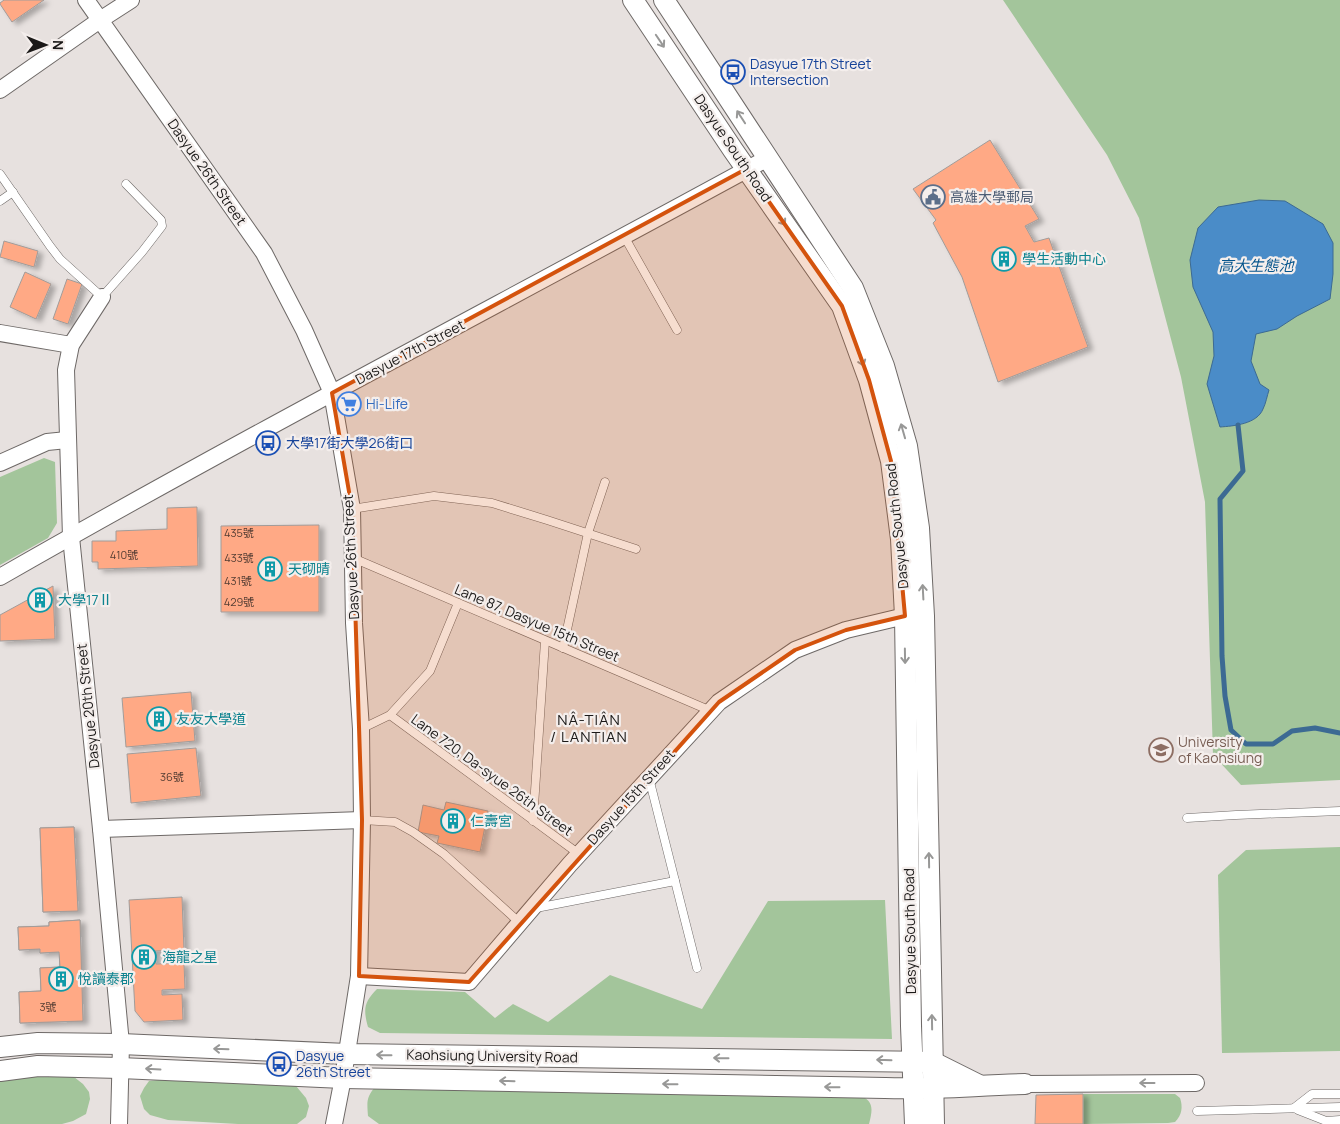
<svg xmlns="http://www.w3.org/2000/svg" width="1340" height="1124" viewBox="0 0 1340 1124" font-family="Manrope,'Noto Sans TC',sans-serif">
<defs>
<filter id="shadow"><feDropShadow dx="5" dy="3" stdDeviation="2.5" flood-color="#0004"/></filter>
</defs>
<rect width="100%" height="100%" fill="#e7e1df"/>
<g fill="#a3c59b">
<path d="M1003 0H1340V780L1241 785 1213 755 1205 502 1181 377 1139 218 1107 155Z"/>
<path d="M44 458 55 462 57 523 48 538 0 565V477Z"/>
<path d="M1340 847V1051L1222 1053 1218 875 1246 850Z"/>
<path d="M885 900 892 1039 380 1033 368 1027C363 1009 364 1002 377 989L465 992 495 1018 513 1004 548 1022 610 975 702 1009 768 901Z"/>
<path d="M60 1075 74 1077 83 1084 89 1092 90 1099 86 1114 73 1121 62 1124H0V1077Z"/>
<path d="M167 1079 296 1086 306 1098 309 1106 306 1117 297 1124H238L168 1120 150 1115 144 1109 140 1096 144 1088 149 1081Z"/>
<path d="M376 1086 858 1094C874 1101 873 1108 869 1124H379L368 1116C367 1102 366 1097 376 1086Z"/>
<path d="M1083 1094H1175L1180 1098C1183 1107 1182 1115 1175 1122L1168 1123 1083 1124Z"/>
</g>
<path fill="#4a8cc8" stroke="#3c6a93" d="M1259 200 1285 201 1323 224 1333 243V274L1330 299 1297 316 1277 329 1256 334 1251 361 1260 384 1269 390C1267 396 1266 403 1263 409 1257 424 1234 426 1220 427L1207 384 1214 356 1213 332 1193 287 1190 260 1198 228 1218 207Z"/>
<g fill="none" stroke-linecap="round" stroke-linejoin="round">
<path stroke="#3c6a93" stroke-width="5" d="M1238 425 1243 471 1220 499 1222 656 1225 696 1231 730 1246 744H1273L1292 731 1315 728 1340 733"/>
</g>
<g fill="#ffa985" stroke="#a19c9a" filter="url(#shadow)">
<path d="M4 0H44L12 22 0 4V3Z"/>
<path d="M990 140 1039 219 1025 226 1034 242 1049 238 1088 347 998 382 962 277 933 223 936 220 913 189Z"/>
<path d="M4 241 38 251 34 267 0 257Z"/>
<path d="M25 272 51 284 36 319 10 307Z"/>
<path d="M67 279 82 284 68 324 53 319Z"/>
<path d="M197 507 198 566 98 569V562H92V541H116V531L167 529V508Z"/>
<path d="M319 525V612H221V526Z"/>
<path d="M53 586 55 639 0 641V615Z"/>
<path d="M191 692 195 741 126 747 122 698Z"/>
<path d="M196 748 201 796 131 803 127 754Z"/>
<path d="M446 802 488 811 480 852 437 843 439 836 418 832 423 805 444 810Z"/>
<path d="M74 827 78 911 43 912 40 828Z"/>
<path d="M74 827 78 911 43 912 40 828Z"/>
<path d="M182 897 184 950 155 951 156 964 184 963 185 989 162 990V995L182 994 183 1020 144 1022 135 1011 129 900Z"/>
<path d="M80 920 83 1021 20 1023 19 992 41 991 40 968 60 967 59 952 40 953V949L19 950 18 927 49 926V922Z"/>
<path d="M80 920 83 1021 20 1023 19 992 41 991 40 968 60 967 59 952 40 953V949L19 950 18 927 49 926V922Z"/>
<path d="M1083 1094V1124H1035L1036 1095Z"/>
</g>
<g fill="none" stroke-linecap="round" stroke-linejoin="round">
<g stroke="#6e6967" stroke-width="9">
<g id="service">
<path d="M0 174 50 246 60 259 102 297 142 252 162 226 161 220 126 184"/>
<path d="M0 201 13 192"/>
<path d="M624 236 677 330"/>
<path d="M352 509 434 496 492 503 547 520 636 549"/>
<path d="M353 558 711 711"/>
<path d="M563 648 588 533 605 482"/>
<path d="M390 715 579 854"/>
<path d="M361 729 390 715 430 671 458 603"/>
<path d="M649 778 697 968"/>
<path d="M1187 818 1236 815 1340 811"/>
<path d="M362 820 395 822 413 832 444 854 520 923"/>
<path d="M533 821 545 641"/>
<path d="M536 908 675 881"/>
<path d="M1294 1108 1312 1094H1340"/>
<path d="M1298 1110 1326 1121 1340 1120"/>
<path d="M1197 1111 1340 1107"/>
</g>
</g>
<g stroke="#6e6967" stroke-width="18">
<g id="minor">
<path d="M86 0 264 253 304 330 332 393 352 509 354 623 361 729 362 820 359 976 343 1078 334 1124"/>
<path d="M0 90 100 20 131 0"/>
<path d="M102 297 71 345 66 370 71 537 101 829 121 1044 119 1124"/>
<path d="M0 333 71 345"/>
<path d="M0 463 47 442 67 440"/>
<path d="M0 577C253 432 512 298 768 158"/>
<path d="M101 829 362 820"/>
<path d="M359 976 469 982 570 864 719 702 795 650 846 630 905 616H917"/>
<path d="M1025 1084 1196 1083"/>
</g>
</g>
<g stroke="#6e6967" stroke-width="22">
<g id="tertiary">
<path d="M633 0 733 150 842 306 869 380 891 461 901 539 905 616 911 1026 915 1124"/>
<path d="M664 0 853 288 884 366 907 446 919 528 924 616 934 1124"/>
<path d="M0 1047 38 1043 121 1044 347 1054 933 1062 979 1085"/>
<path d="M0 1071 38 1066 120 1068 343 1078 885 1088C932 1090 978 1085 1025 1084"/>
</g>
</g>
<use href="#service" stroke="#fff" stroke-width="8"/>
<use href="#minor" stroke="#fff" stroke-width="16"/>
<use href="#tertiary" stroke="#fff" stroke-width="20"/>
</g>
<defs><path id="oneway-shaft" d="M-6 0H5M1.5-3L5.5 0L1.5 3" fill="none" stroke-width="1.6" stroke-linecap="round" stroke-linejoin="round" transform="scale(1.25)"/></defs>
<g stroke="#989897">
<use href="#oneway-shaft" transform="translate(660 41) rotate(56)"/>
<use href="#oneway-shaft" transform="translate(741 117) rotate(-123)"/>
<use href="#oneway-shaft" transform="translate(781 219) rotate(55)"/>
<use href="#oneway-shaft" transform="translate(861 359) rotate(69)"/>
<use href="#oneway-shaft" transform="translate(903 431) rotate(-106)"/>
<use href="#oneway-shaft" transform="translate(923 592) rotate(-93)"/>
<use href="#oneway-shaft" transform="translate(905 656) rotate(89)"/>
<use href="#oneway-shaft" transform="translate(929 860) rotate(-91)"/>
<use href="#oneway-shaft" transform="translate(932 1022) rotate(-91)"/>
<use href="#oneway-shaft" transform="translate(221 1049) rotate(-178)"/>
<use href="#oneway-shaft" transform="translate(384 1055) rotate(-179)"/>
<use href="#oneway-shaft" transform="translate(721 1058) rotate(-179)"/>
<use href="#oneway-shaft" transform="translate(884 1060) rotate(-178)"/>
<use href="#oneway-shaft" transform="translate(153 1069) rotate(-177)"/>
<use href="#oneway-shaft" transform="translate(507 1081) rotate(-179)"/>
<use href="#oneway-shaft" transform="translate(1147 1083) rotate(180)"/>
<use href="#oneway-shaft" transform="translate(670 1084) rotate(-179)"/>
<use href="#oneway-shaft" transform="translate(832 1087) rotate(-179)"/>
</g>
<path fill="#d4530d" fill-opacity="0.2" stroke="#d4530d" stroke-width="4" stroke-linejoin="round" d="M746 169 842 306 869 380 891 461 905 616 846 630 795 650 719 702 469 982 359 976 362 820 352 509 332 393Z"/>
<defs>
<g id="bus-ring" transform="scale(1.25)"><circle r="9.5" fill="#f4eeec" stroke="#1a4fb4" stroke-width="1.5"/><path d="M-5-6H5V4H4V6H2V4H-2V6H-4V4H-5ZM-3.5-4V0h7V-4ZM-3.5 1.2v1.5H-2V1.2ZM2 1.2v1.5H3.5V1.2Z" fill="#1a4fb4"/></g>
<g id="civic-ring" transform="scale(1.25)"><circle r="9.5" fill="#f4eeec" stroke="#5c6f8a" stroke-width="1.5"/><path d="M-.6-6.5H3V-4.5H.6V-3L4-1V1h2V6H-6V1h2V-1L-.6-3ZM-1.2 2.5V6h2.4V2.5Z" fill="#5c6f8a"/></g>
<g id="building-ring" transform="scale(1.25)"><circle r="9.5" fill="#f4eeec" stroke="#0f9aa8" stroke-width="1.5"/><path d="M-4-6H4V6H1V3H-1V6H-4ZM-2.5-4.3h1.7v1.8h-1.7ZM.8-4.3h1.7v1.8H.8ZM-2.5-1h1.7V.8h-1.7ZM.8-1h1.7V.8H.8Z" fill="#0f9aa8"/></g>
<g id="supermarket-ring" transform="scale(1.25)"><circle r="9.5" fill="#f4eeec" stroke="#3f7fe0" stroke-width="1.5"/><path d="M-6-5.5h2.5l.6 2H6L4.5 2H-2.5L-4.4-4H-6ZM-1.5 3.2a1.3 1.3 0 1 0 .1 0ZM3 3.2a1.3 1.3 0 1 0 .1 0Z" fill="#3f7fe0"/></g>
<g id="university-ring" transform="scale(1.25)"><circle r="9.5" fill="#f4eeec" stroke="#8d6e63" stroke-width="1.5"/><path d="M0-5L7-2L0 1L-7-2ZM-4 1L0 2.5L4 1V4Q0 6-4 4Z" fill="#8d6e63"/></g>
</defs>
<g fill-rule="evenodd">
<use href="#bus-ring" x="733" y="72"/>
<use href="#civic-ring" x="933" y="197"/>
<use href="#building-ring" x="1004" y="259"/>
<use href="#supermarket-ring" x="349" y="404"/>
<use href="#bus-ring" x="268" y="443"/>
<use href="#building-ring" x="270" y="569"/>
<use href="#building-ring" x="40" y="600"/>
<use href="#building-ring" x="159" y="719"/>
<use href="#university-ring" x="1161" y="750"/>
<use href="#building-ring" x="453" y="821"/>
<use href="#building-ring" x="144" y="957"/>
<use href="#building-ring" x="61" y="979"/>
<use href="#bus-ring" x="279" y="1064"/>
</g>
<g text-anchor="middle" stroke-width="4.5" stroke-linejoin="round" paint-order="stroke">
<g font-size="11" fill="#543d33">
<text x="239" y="537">435號</text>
<text x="124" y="559">410號</text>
<text x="239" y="562">433號</text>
<text x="238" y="585">431號</text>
<text x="239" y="606">429號</text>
<text x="172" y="781">36號</text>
<text x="48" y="1011">3號</text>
</g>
<g font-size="14" fill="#164399" stroke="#f4eeec" text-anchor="start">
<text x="750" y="69">Dasyue 17th Street<tspan x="750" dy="16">Intersection</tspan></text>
<text x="286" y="448">大學17街大學26街口</text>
<text x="296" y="1061">Dasyue<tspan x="296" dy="16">26th Street</tspan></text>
</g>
<g font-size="14" fill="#1b1918" stroke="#f4eeec">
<text transform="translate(733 148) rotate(56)" y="5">Dasyue South Road</text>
<text transform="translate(207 172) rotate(55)" y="5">Dasyue 26th Street</text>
<text transform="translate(410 352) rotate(-28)" y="5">Dasyue 17th Street</text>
<text transform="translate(897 526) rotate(-96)" y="5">Dasyue South Road</text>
<text transform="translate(351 557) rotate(-93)" y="5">Dasyue 26th Street</text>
<text transform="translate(537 623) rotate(23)" y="5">Lane 87, Dasyue 15th Street</text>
<text transform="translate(88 706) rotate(-96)" y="5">Dasyue 20th Street</text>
<text transform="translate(492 775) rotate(36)" y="5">Lane 720, Da-syue 26th Street</text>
<text transform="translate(631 797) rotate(-48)" y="5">Dasyue 15th Street</text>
<text transform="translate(910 931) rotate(-91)" y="5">Dasyue South Road</text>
<text transform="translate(492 1056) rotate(1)" y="5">Kaohsiung University Road</text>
</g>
<g font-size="14" fill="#4e5e75" stroke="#f4eeec" text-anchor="start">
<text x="950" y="202">高雄大學郵局</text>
</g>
<g font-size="14" fill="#0d838f" stroke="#f4eeec" text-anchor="start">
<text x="1022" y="264">學生活動中心</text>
<text x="288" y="574">天砌晴</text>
<text x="58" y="605">大學17Ⅱ</text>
<text x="176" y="724">友友大學道</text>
<text x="470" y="826">仁壽宮</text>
<text x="162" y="962">海龍之星</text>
<text x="78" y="984">悅讀泰郡</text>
</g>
<g font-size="14" fill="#366cbe" stroke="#f4eeec" text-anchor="start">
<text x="366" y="409">Hi-Life</text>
</g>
<g font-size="14" fill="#785e54" stroke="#f4eeec" text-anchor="start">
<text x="1178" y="747">University<tspan x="1178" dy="16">of Kaohsiung</tspan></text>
</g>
<g font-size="15" font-style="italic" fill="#05548c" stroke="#f4eeec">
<text x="1256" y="271">高大生態池</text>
</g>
<g font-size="15" letter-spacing="1" fill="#1b1918" stroke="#f4eeec">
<text x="589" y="725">NÂ-TIÂN<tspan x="589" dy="17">/ LANTIAN</tspan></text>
</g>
</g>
<g transform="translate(45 45) rotate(91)" stroke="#f4eeec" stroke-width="4" paint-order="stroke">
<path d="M0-4L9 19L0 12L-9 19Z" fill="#1b1918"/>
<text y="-8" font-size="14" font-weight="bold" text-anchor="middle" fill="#1b1918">N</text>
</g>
</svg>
